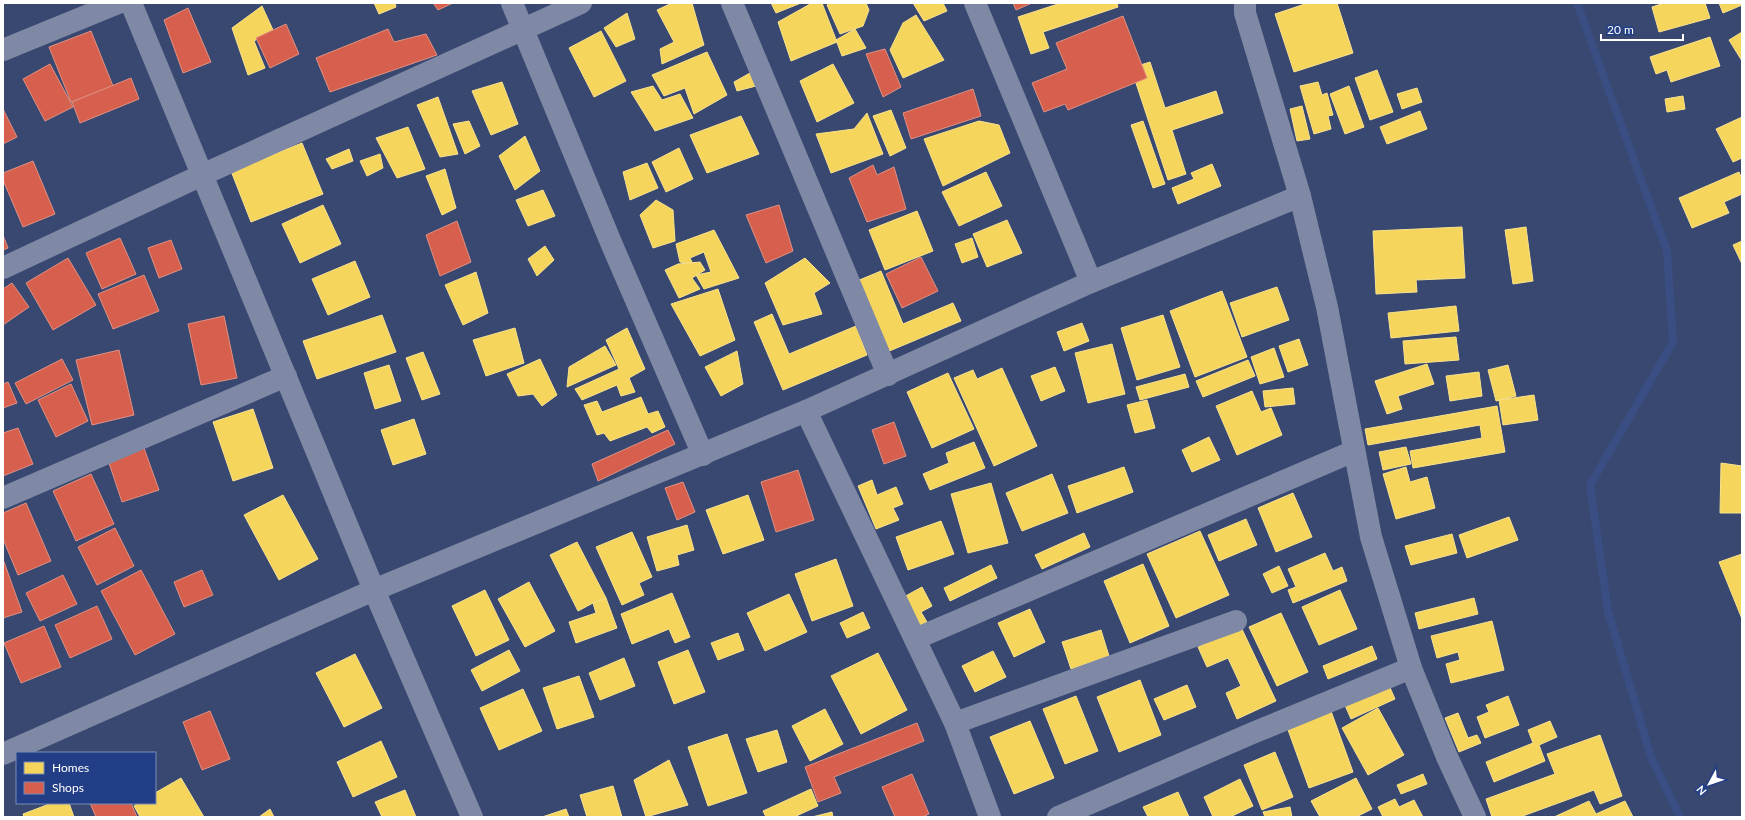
<svg xmlns="http://www.w3.org/2000/svg" width="1745" height="820" viewBox="0 0 1745 820" font-family="Lato,sans-serif">
<rect width="100%" height="100%" fill="#384870"/>
<g fill="#f6d55c" stroke="#f9e28d">
<path d="M374 3H395L396 7 379 14Z"/>
<path d="M672 3H692L704 45 662 64 660 49 674 42 657 10Z"/>
<path d="M771 3H801L776 13Z"/>
<path d="M812 3H822L837 42 791 61 778 22Z"/>
<path d="M829 3H866L869 10 863 26 840 34 827 5Z"/>
<path d="M913 3H943L947 11 924 21Z"/>
<path d="M1061 3H1117L1118 7 1043 32 1049 48 1031 54 1018 17Z"/>
<path d="M1308 3H1337L1353 53 1294 72 1275 14Z"/>
<path d="M1664 3H1705L1710 18 1659 32 1652 7Z"/>
<path d="M1719 3H1742V5L1723 13Z"/>
<path d="M262 6 273 30 254 41 265 68 248 75 232 28Z"/>
<path d="M627 13 635 39 616 47 604 28Z"/>
<path d="M916 15 944 60 903 78 890 50 903 23Z"/>
<path d="M855 29 866 48 842 56 836 40Z"/>
<path d="M601 31 626 81 594 97 569 48Z"/>
<path d="M1742 32V61L1729 40Z"/>
<path d="M1710 37 1720 66 1671 82 1667 70 1656 74 1650 57Z"/>
<path d="M707 52 727 95 694 114 685 88 664 96 652 75Z"/>
<path d="M1150 62 1165 108 1216 91 1223 113 1172 130 1186 174 1168 180 1131 68Z"/>
<path d="M833 64 854 103 817 122 800 81Z"/>
<path d="M1377 70 1393 112 1370 120 1355 78Z"/>
<path d="M750 73 756 86 737 91 734 82Z"/>
<path d="M502 82 518 124 491 135 472 91Z"/>
<path d="M1318 82 1322 95 1327 93 1333 115 1328 116 1331 129 1314 134 1300 86Z"/>
<path d="M653 86 662 100 680 94 693 118 655 131 631 92Z"/>
<path d="M1349 86 1364 127 1345 134 1330 94Z"/>
<path d="M1417 88 1422 102 1402 109 1397 94Z"/>
<path d="M1683 96 1685 109 1667 112 1665 99Z"/>
<path d="M438 97 458 154 440 157 417 105Z"/>
<path d="M1302 106 1310 139 1297 141 1290 109Z"/>
<path d="M891 110 906 148 890 156 873 116Z"/>
<path d="M1420 111 1427 129 1387 144 1380 127Z"/>
<path d="M867 113 883 154 831 173 816 134 854 129Z"/>
<path d="M741 116 759 154 707 173 690 135Z"/>
<path d="M1742 117V158L1733 162 1716 129Z"/>
<path d="M469 121 480 146 465 154 453 124Z"/>
<path d="M979 121 999 125 1010 153 943 186 924 139Z"/>
<path d="M1143 121 1165 184 1153 188 1131 125Z"/>
<path d="M408 127 425 169 397 178 376 138Z"/>
<path d="M525 136 540 171 515 190 499 156Z"/>
<path d="M302 143 323 194 251 222 231 171Z"/>
<path d="M679 148 693 179 666 192 652 162Z"/>
<path d="M349 149 353 161 332 169 326 159Z"/>
<path d="M380 154 383 168 367 176 360 161Z"/>
<path d="M647 163 658 188 630 200 623 172Z"/>
<path d="M1212 164 1221 186 1178 204 1172 188 1194 179 1191 173Z"/>
<path d="M445 169 456 208 442 215 426 176Z"/>
<path d="M986 172 1002 206 959 226 942 192Z"/>
<path d="M1739 172 1742 179V194L1724 202 1729 213 1692 228 1679 198Z"/>
<path d="M543 190 555 216 528 226 516 200Z"/>
<path d="M656 200 673 210 675 241 653 248 640 215Z"/>
<path d="M323 205 341 244 300 263 282 224Z"/>
<path d="M917 211 933 251 885 270 869 230Z"/>
<path d="M1007 220 1022 253 987 267 973 234Z"/>
<path d="M1462 227 1465 278 1416 280 1417 292 1376 294 1373 231Z"/>
<path d="M1526 227 1533 281 1513 284 1505 230Z"/>
<path d="M714 230 739 278 704 289 696 275 711 272 704 252 690 258 693 264 680 262 676 244Z"/>
<path d="M972 238 978 257 962 263 955 244Z"/>
<path d="M1742 241V264L1733 245Z"/>
<path d="M545 246 554 260 537 276 528 259Z"/>
<path d="M805 258 830 283 814 293 822 314 783 325 765 283Z"/>
<path d="M355 261 370 297 328 315 312 279Z"/>
<path d="M700 262 705 270 692 278 700 289 679 298 665 270 678 264Z"/>
<path d="M881 271 903 324 953 303 961 321 887 352 857 281Z"/>
<path d="M476 272 488 313 463 325 445 285Z"/>
<path d="M1277 287 1289 320 1242 337 1230 303Z"/>
<path d="M718 289 735 340 700 356 671 304Z"/>
<path d="M1222 291 1247 357 1195 377 1170 311Z"/>
<path d="M1456 306 1459 331 1391 338 1388 313Z"/>
<path d="M772 314 789 354 856 326 867 355 783 390 754 322Z"/>
<path d="M382 315 396 352 317 379 303 341Z"/>
<path d="M1163 315 1180 367 1137 380 1121 328Z"/>
<path d="M1082 323 1089 341 1064 351 1057 332Z"/>
<path d="M515 328 524 363 486 376 473 340Z"/>
<path d="M627 328 645 369 629 378 635 392 621 396 617 385 582 400 575 389 619 369 606 340Z"/>
<path d="M1456 337 1459 360 1405 364 1403 341Z"/>
<path d="M1299 339 1308 365 1288 372 1279 346Z"/>
<path d="M1112 344 1125 394 1088 403 1075 353Z"/>
<path d="M605 346 616 365 567 387 569 367Z"/>
<path d="M1274 348 1284 377 1260 384 1251 357Z"/>
<path d="M737 351 743 384 721 396 705 367Z"/>
<path d="M423 352 440 394 422 400 406 358Z"/>
<path d="M540 359 557 395 542 406 533 394 518 396 507 374Z"/>
<path d="M1248 360 1255 376 1203 397 1196 381Z"/>
<path d="M1427 364 1434 384 1398 396 1402 409 1387 414 1375 381Z"/>
<path d="M389 365 401 401 375 409 364 373Z"/>
<path d="M1508 365 1516 396 1496 401 1488 370Z"/>
<path d="M1055 367 1065 391 1041 401 1031 376Z"/>
<path d="M1002 368 1037 446 994 466 954 378 973 370 977 379Z"/>
<path d="M1479 372 1482 396 1450 401 1446 376Z"/>
<path d="M948 373 974 429 932 448 907 392Z"/>
<path d="M1185 374 1189 387 1140 400 1136 387Z"/>
<path d="M1293 388 1295 404 1265 407 1263 391Z"/>
<path d="M1252 391 1261 412 1271 408 1282 435 1237 455 1216 406Z"/>
<path d="M1534 395 1538 420 1503 425 1499 400Z"/>
<path d="M641 397 648 414 658 411 665 427 652 433 647 427 610 441 604 433 597 435 584 405 597 401 602 412Z"/>
<path d="M1147 400 1155 428 1135 433 1127 405Z"/>
<path d="M1497 406 1505 452 1413 468 1410 451 1482 438 1480 425 1368 445 1365 429Z"/>
<path d="M253 409 273 468 233 481 213 422Z"/>
<path d="M414 419 426 454 393 465 381 430Z"/>
<path d="M1209 437 1220 460 1192 472 1182 450Z"/>
<path d="M974 442 985 468 930 490 923 474 949 463 946 453Z"/>
<path d="M1406 447 1411 464 1383 470 1379 452Z"/>
<path d="M1721 463 1742 466V513H1720Z"/>
<path d="M1124 467 1133 492 1077 513 1068 486Z"/>
<path d="M1406 467 1410 482 1427 477 1435 508 1396 519 1383 474Z"/>
<path d="M1052 474 1068 513 1022 531 1006 493Z"/>
<path d="M872 480 877 495 896 487 903 504 893 508 899 520 876 529 858 486Z"/>
<path d="M991 483 1008 543 968 553 951 494Z"/>
<path d="M1293 493 1312 537 1276 552 1258 508Z"/>
<path d="M283 495 318 559 279 580 244 515Z"/>
<path d="M748 495 764 540 723 554 706 510Z"/>
<path d="M1509 517 1518 540 1467 558 1459 535Z"/>
<path d="M1246 519 1257 545 1219 561 1208 535Z"/>
<path d="M941 521 954 554 908 570 896 537Z"/>
<path d="M687 525 694 550 677 555 679 565 657 571 647 537Z"/>
<path d="M1200 531 1229 595 1176 618 1147 554Z"/>
<path d="M632 532 652 577 639 583 644 595 622 605 596 547Z"/>
<path d="M1084 533 1090 547 1042 569 1035 555Z"/>
<path d="M1452 534 1457 553 1411 565 1405 546Z"/>
<path d="M577 542 606 598 593 603 578 611 550 555Z"/>
<path d="M1325 553 1333 571 1342 567 1347 581 1293 603 1288 590 1296 587 1288 569Z"/>
<path d="M1742 554V619L1719 562Z"/>
<path d="M836 559 853 606 812 621 795 574Z"/>
<path d="M1143 564 1169 626 1130 643 1104 581Z"/>
<path d="M991 565 997 578 950 601 944 588Z"/>
<path d="M1279 566 1288 586 1272 593 1263 574Z"/>
<path d="M529 582 555 631 525 647 498 599Z"/>
<path d="M922 587 932 606 921 612 927 622 916 628 900 599Z"/>
<path d="M485 590 509 640 476 656 452 606Z"/>
<path d="M1340 590 1357 629 1319 645 1302 607Z"/>
<path d="M672 593 690 637 675 643 669 629 632 644 621 614Z"/>
<path d="M789 594 807 632 765 651 747 613Z"/>
<path d="M606 598 617 628 576 643 569 622 596 613 593 603Z"/>
<path d="M1474 598 1478 614 1419 629 1415 613Z"/>
<path d="M1030 609 1045 642 1014 657 998 623Z"/>
<path d="M863 612 870 628 847 638 840 623Z"/>
<path d="M1281 613 1308 672 1277 686 1249 627Z"/>
<path d="M1492 621 1504 670 1451 683 1446 664 1460 660 1458 652 1437 658 1431 636Z"/>
<path d="M1241 627 1276 701 1237 719 1226 693 1241 686 1228 658 1207 667 1198 647Z"/>
<path d="M1101 630 1109 656 1071 669 1062 642Z"/>
<path d="M738 633 744 650 718 660 711 643Z"/>
<path d="M1372 646 1377 659 1328 679 1323 666Z"/>
<path d="M509 650 520 671 482 691 471 670Z"/>
<path d="M688 650 705 692 674 704 658 662Z"/>
<path d="M993 651 1006 677 975 692 962 666Z"/>
<path d="M878 653 907 710 861 734 831 676Z"/>
<path d="M355 654 382 708 344 727 316 673Z"/>
<path d="M624 658 635 686 600 700 589 673Z"/>
<path d="M579 676 594 717 557 729 543 688Z"/>
<path d="M1140 680 1161 735 1119 752 1097 697Z"/>
<path d="M1388 683 1395 699 1351 719 1344 703Z"/>
<path d="M1187 685 1196 707 1164 720 1154 699Z"/>
<path d="M523 689 542 731 499 750 480 708Z"/>
<path d="M1076 696 1098 751 1065 764 1043 709Z"/>
<path d="M1508 696 1519 725 1485 738 1477 717 1489 712 1486 705Z"/>
<path d="M1378 708 1404 755 1368 775 1342 728Z"/>
<path d="M825 709 843 744 810 761 792 726Z"/>
<path d="M1331 711 1353 772 1309 788 1287 727Z"/>
<path d="M1458 713 1468 738 1477 735 1481 743 1459 752 1445 718Z"/>
<path d="M1030 721 1054 778 1014 794 990 737Z"/>
<path d="M1550 721 1557 737 1539 745 1545 761 1494 782 1486 762 1533 743 1528 730Z"/>
<path d="M777 730 787 762 758 772 746 739Z"/>
<path d="M727 734 747 793 708 806 688 747Z"/>
<path d="M1600 735 1622 796 1600 804 1594 790 1520 817H1492L1486 799 1555 774 1547 754Z"/>
<path d="M381 741 397 777 353 797 337 762Z"/>
<path d="M1275 752 1293 797 1262 810 1244 765Z"/>
<path d="M669 760 688 805 646 817 634 780Z"/>
<path d="M1423 774 1427 784 1401 794 1397 785Z"/>
<path d="M181 778 204 817H140L134 806 138 803H155V793Z"/>
<path d="M1356 778 1372 809 1356 817H1320L1311 801Z"/>
<path d="M1240 779 1253 806 1230 817H1213L1204 797Z"/>
<path d="M613 786 622 817H587L580 795Z"/>
<path d="M811 789 818 806 794 817H766L763 811Z"/>
<path d="M405 790 416 817H382L375 802Z"/>
<path d="M1178 792 1189 817H1148L1143 807Z"/>
<path d="M1395 799 1399 807 1414 800 1423 817H1383L1378 807Z"/>
<path d="M1589 801 1596 814 1625 801 1633 817H1554Z"/>
<path d="M52 803H69L74 817H24L23 814Z"/>
<path d="M1290 807 1292 817H1265L1263 812Z"/>
<path d="M270 809 274 817H259Z"/>
<path d="M566 809 569 817H542Z"/>
<path d="M832 812 833 817H812Z"/>
</g>
<g fill="#d6604d" stroke="#e29082">
<path d="M433 3H453L438 10Z"/>
<path d="M1013 3H1032L1016 10Z"/>
<path d="M188 8 211 62 183 73 164 20Z"/>
<path d="M1123 16 1147 78 1068 110 1065 104 1044 112 1032 83 1067 69 1056 43Z"/>
<path d="M286 24 299 54 270 68 256 38Z"/>
<path d="M388 29 394 42 426 34 437 55 330 92 316 58Z"/>
<path d="M91 31 113 86 71 102 49 47Z"/>
<path d="M885 49 901 87 883 97 866 54Z"/>
<path d="M50 64 73 107 45 121 23 79Z"/>
<path d="M131 78 139 99 80 123 72 102Z"/>
<path d="M973 89 981 116 911 139 903 113Z"/>
<path d="M3 109 17 137 3 144Z"/>
<path d="M33 161 55 214 23 227 3 180V173Z"/>
<path d="M873 165 877 175 894 167 906 209 867 222 849 178Z"/>
<path d="M779 205 793 251 766 263 746 215Z"/>
<path d="M457 221 471 262 440 276 426 235Z"/>
<path d="M3 235 8 248 3 250Z"/>
<path d="M120 238 136 274 102 289 86 253Z"/>
<path d="M171 240 182 269 159 278 148 248Z"/>
<path d="M921 257 938 291 902 308 886 274Z"/>
<path d="M68 258 96 305 53 330 26 283Z"/>
<path d="M144 275 159 311 113 329 98 294Z"/>
<path d="M12 283 29 307 3 325V289Z"/>
<path d="M224 316 237 378 201 385 188 324Z"/>
<path d="M119 350 134 415 92 425 76 360Z"/>
<path d="M62 359 73 380 26 404 15 383Z"/>
<path d="M8 382 17 403 3 408V384Z"/>
<path d="M71 384 88 421 56 437 38 400Z"/>
<path d="M894 422 906 456 884 464 872 430Z"/>
<path d="M18 428 33 464 3 476V433Z"/>
<path d="M668 430 675 444 598 481 592 464Z"/>
<path d="M144 448 159 490 122 502 108 460Z"/>
<path d="M798 470 814 520 776 532 761 482Z"/>
<path d="M91 474 114 524 76 541 53 491Z"/>
<path d="M683 482 695 512 677 520 665 488Z"/>
<path d="M26 503 51 561 18 575 3 539V513Z"/>
<path d="M115 528 134 566 97 585 78 547Z"/>
<path d="M3 559 22 612 3 618Z"/>
<path d="M141 570 175 634 135 655 101 591Z"/>
<path d="M202 570 213 595 184 607 174 582Z"/>
<path d="M63 575 77 604 40 621 26 593Z"/>
<path d="M97 606 112 639 70 658 55 625Z"/>
<path d="M44 626 61 667 21 683 4 643Z"/>
<path d="M210 711 230 759 202 770 183 722Z"/>
<path d="M917 723 924 741 834 777 841 793 818 802 805 767Z"/>
<path d="M912 774 929 814 922 817H895L882 787Z"/>
<path d="M90 803H131L137 817H96Z"/>
</g>
<g fill="none" stroke-linecap="round" stroke-linejoin="round">
<path stroke="#3a4e83" stroke-width="8" d="M1577 3 1667 251 1673 342 1590 485 1608 611 1651 757 1680 817"/>
<g stroke="#7f89a5" stroke-width="22">
<path d="M131 3 374 590 472 817"/>
<path d="M512 3 612 245 703 455"/>
<path d="M732 3 888 375"/>
<path d="M975 3 1091 282"/>
<path d="M1245 3V13L1300 196 1327 307 1371 537 1411 668 1447 757 1475 817"/>
<path d="M3 50 118 3"/>
<path d="M3 268 202 175 581 3"/>
<path d="M806 411 955 723 990 817"/>
<path d="M3 498 286 376"/>
<path d="M915 639 1354 451"/>
<path d="M955 723 1236 621"/>
<path d="M3 754 374 590 806 411 1091 282 1300 196"/>
<path d="M1058 817 1255 732 1411 668"/>
</g>
</g>
<rect width="1745" height="820" fill="none" stroke="#ffffff" stroke-width="8"/>
<rect x="16" y="752" width="140" height="52" fill="#223e86" stroke="#7a8bb6"/>
<rect x="24" y="762" width="20" height="12" fill="#f6d55c" stroke="#7a8bb6"/>
<text x="52" y="772" font-size="12" fill="#ffffff">Homes</text>
<rect x="24" y="782" width="20" height="12" fill="#d6604d" stroke="#7a8bb6"/>
<text x="52" y="792" font-size="12" fill="#ffffff">Shops</text>
<g transform="translate(1709 784) rotate(230)" stroke="#223e86" stroke-width="3" paint-order="stroke">
<path d="M0-3L7 15L0 10L-7 15Z" fill="#ffffff"/>
<text y="-6" font-size="11" font-weight="bold" text-anchor="middle" fill="#ffffff">N</text>
</g>
<path d="M1601 34v6h82v-6" fill="none" stroke="#ffffff" stroke-width="2"/>
<text x="1607" y="34" font-size="12" fill="#ffffff" stroke="#223e86" stroke-width="3" paint-order="stroke">20 m</text>
</svg>
